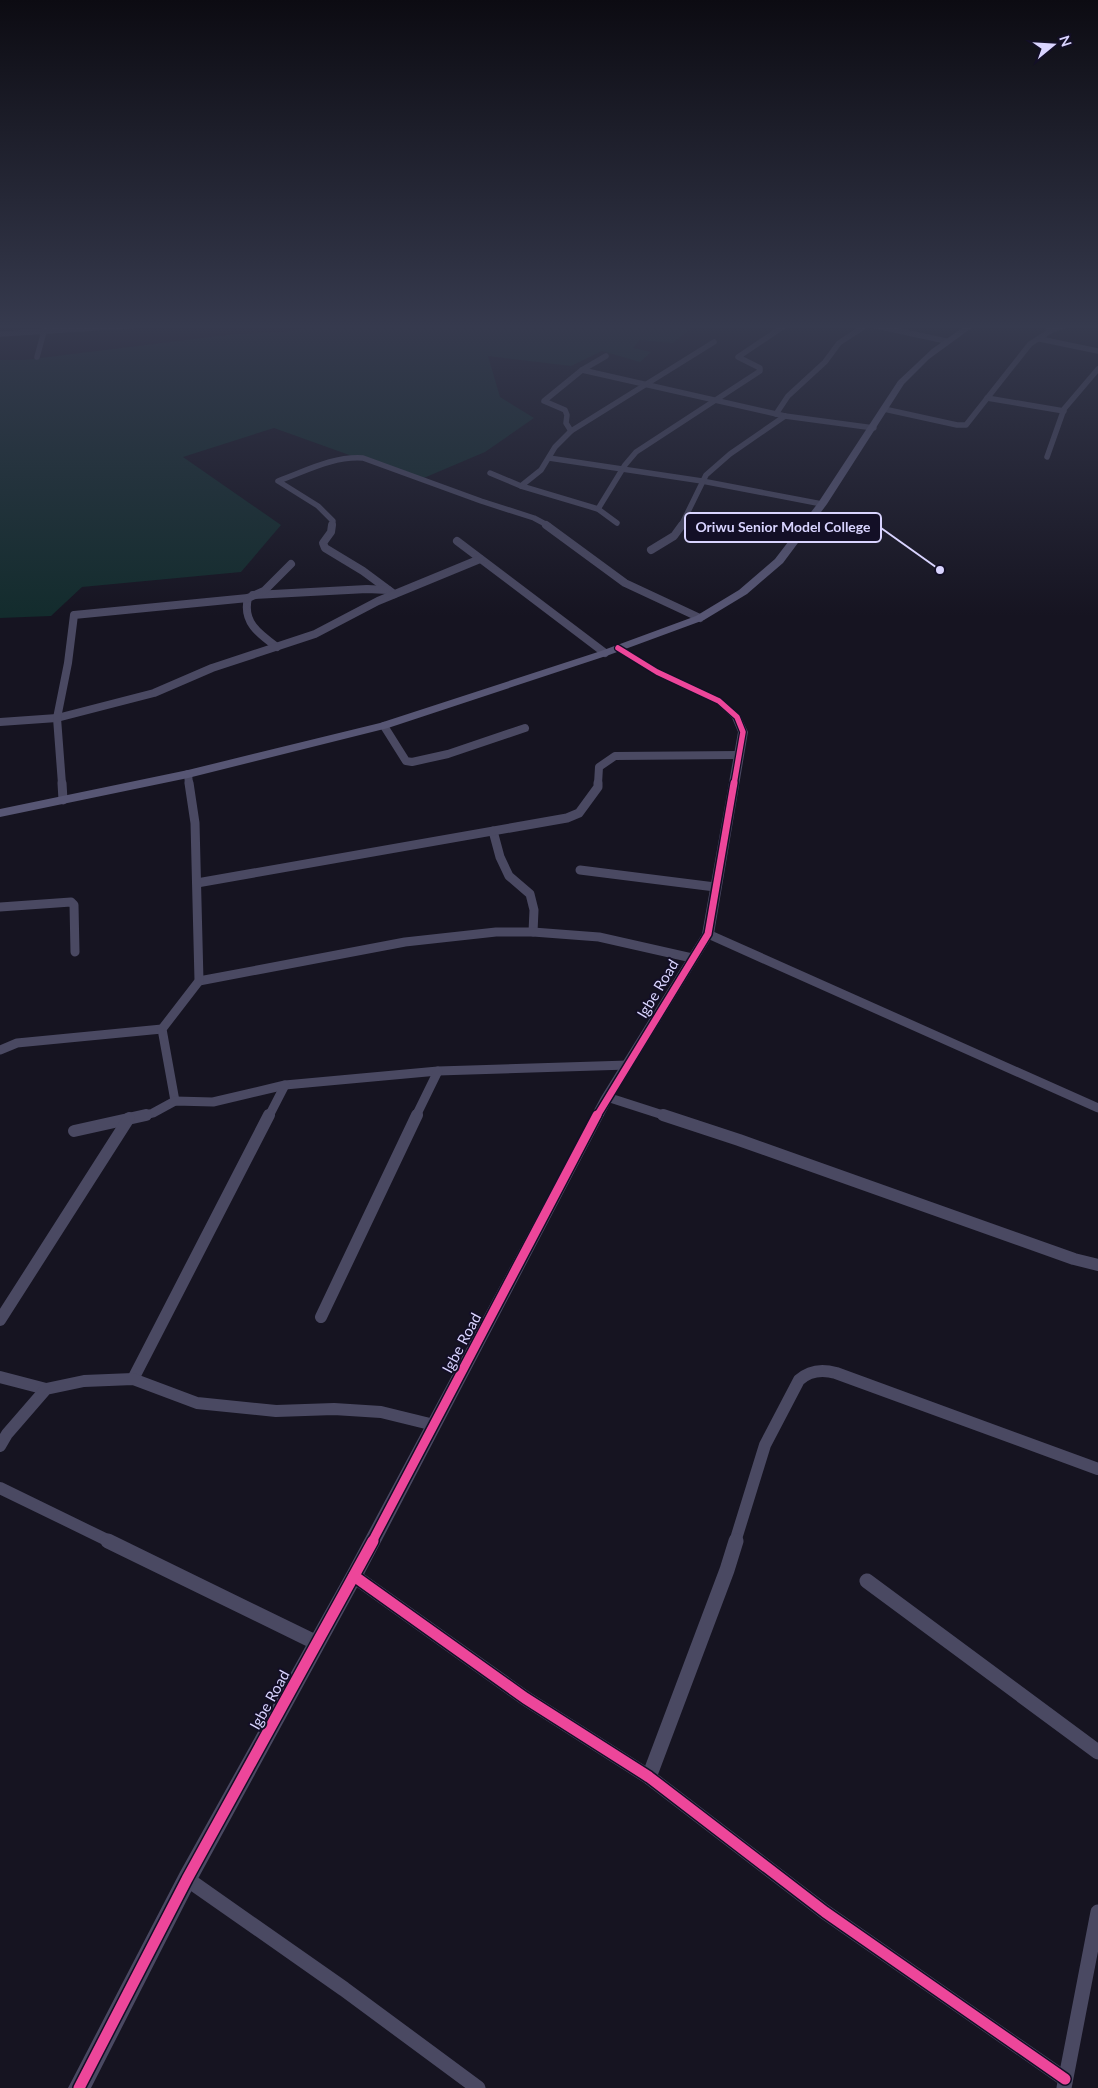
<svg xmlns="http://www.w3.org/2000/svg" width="1098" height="2088" viewBox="0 0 1098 2088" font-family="Lato,sans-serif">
<rect width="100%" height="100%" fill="#161421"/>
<path fill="#132c2d" d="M321 324H696L673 343 640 340 633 348 651 352 640 362 602 351 571 366 488 356 500 397 534 418 485 452 419 480 274 428 183 457 281 525 241 572 82 587 51 616 0 618V360H24L235 334 284 332Z"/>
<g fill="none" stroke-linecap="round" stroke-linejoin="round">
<g stroke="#4a4962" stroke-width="5.5">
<path d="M867 324 946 341"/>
<path d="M1044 324 1052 330"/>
<path d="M0 334 158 324"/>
<path d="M1040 339 1098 351"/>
<path d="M37 357 46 324"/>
<path d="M582 370 785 416 874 428"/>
<path d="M987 398 1064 411"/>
<path d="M884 409 957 425H966L1030 344 1052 330 1069 324"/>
<path d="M776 414 788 396 825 362 839 343 868 324"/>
<path d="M571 431 566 423 567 415 565 410 544 401 582 370 606 356"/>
<path d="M1047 457 1064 409 1098 369"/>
<path d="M549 458 702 481 822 504"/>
<path d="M490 473 521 486"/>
<path d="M598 509 625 465 636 452 760 371V368L738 357 787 324"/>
<path d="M617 523 598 509 521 486 541 470 555 447 571 431 714 342"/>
<path d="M332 526 333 521 318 506 278 481C306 471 333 456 363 458L481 501 534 518 549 526"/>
<path d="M681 526 706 475 730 454 785 416"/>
</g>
<g stroke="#4a4962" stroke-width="8">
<path d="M332 525 331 532 323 543 325 548 363 571 394 594"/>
<path d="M546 525 625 583 700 618"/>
<path d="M457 541 605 653"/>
<path d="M651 550 674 536 682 525"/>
<path d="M253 595 367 589 388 590"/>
<path d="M277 647C259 634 242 622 248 598L264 591 291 564"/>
<path d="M0 722 57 718 154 693 212 668 315 634 378 601 480 559"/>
<path d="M384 726 406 761 412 762 448 754 525 728"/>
<path d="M188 774 189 784"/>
<path d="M62 784 57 718 68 663 74 615 248 598"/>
<path d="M598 784 599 767 615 756 739 755"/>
</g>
<g stroke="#4a4962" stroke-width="9">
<path d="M62 783 63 800"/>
<path d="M493 831 500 857 509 876 530 894 534 910 533 932"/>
<path d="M580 870 715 887"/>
<path d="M197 883 567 818 579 813 598 787V783"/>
<path d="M0 907 71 902 74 905 75 952"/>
<path d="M708 934 1098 1108"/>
<path d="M199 981 405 942 496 932H533L599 937 692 958"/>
<path d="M0 1050 17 1043 162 1029"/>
<path d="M607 1097 666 1116"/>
<path d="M175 1101 162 1029 199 981 195 823 189 783"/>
<path d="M142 1116 153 1113 175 1101 213 1102 285 1085 438 1071 628 1065"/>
<path d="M269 1116 285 1085"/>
<path d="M416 1116 438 1071"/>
</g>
<g stroke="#4a4962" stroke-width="12">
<path d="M663 1115 739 1140 1074 1259 1098 1265"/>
<path d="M74 1131 146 1115"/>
<path d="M321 1317 417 1115"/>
<path d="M0 1320 129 1118"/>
<path d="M0 1377 46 1389"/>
<path d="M133 1379 269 1115"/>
<path d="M0 1446 7 1434 46 1389 84 1381 133 1379 197 1403 276 1411 334 1409 381 1412 434 1425"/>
<path d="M0 1488 111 1542"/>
<path d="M735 1542 765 1445 799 1380C810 1370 822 1369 836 1373L1098 1469"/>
</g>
<g stroke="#4a4962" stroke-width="15">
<path d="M108 1541 317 1643"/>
<path d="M354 1576 525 1698 649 1777 825 1912 1065 2079"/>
<path d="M867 1581 1098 1752"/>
<path d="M649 1777 727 1570 736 1541"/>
<path d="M187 1879 344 1989 478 2088"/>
<path d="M1064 2088 1098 1912"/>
</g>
<path fill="#4a4962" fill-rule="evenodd" d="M618 645 660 670 722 699 740 715 748 732 714 934 612 1100 360 1582 194 1886 91 2088H68L180 1872 348 1570 601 1097 702 934 738 732 732 718 716 703 654 674 615 650V646Z"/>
<path fill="#575674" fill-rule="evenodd" d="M968 324H977L929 359 904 384 827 504 783 563 747 594 704 620 609 655 388 728 188 778 0 817V809L188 770 380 723 601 651 696 616 739 590 775 559 818 503 898 381 932 349Z"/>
<g stroke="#130f26" stroke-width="8">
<path id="cycleway-far3" d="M618 648 657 672 719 701 737 717 743 732 734 784"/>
</g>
<g stroke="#130f26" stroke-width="10">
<path id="cycleway-far2" d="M597 1116 708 934 734 783"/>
</g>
<g stroke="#130f26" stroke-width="12">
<path id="cycleway-far1" d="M372 1542 597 1115"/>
</g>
<g stroke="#130f26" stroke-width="14">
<g id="cycleway">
<path d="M354 1576 525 1698 649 1777 825 1912 1065 2079"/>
<path d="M79 2088 187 1879 373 1541"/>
</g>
</g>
<use href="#cycleway-far3" stroke="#ed469a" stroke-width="5.5"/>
<use href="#cycleway-far2" stroke="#ed469a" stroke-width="7"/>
<use href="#cycleway-far1" stroke="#ed469a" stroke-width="9"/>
<use href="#cycleway" stroke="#ed469a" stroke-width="11"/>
</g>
<linearGradient id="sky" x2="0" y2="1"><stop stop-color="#0c0b12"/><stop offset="0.53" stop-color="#363a4e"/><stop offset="1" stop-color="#363a4e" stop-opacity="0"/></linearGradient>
<rect width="1098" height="616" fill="url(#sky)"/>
<g text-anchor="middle" stroke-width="4" stroke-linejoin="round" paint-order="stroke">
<g font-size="15" fill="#d9d4ff" stroke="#130f26">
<text transform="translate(658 989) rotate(-59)" y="5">Igbe Road</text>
<text transform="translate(462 1343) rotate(-62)" y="5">Igbe Road</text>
<text transform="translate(270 1700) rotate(-61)" y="5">Igbe Road</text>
</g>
</g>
<path fill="none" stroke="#d9d4ff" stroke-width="2" d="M940 570L881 528"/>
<circle fill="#d9d4ff" stroke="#130f26" stroke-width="2" cx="940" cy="570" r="5"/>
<rect fill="#130f26" stroke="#d9d4ff" stroke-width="2" x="685" y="513" width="196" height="29" rx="5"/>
<g font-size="14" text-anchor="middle" font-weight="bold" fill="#d9d4ff">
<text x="783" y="532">Oriwu Senior Model College</text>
</g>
<g transform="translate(1053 45) rotate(72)" stroke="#130f26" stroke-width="4" paint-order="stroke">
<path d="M0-4L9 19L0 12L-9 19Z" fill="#d9d4ff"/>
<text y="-8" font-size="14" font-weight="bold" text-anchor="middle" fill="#d9d4ff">N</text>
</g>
</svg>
